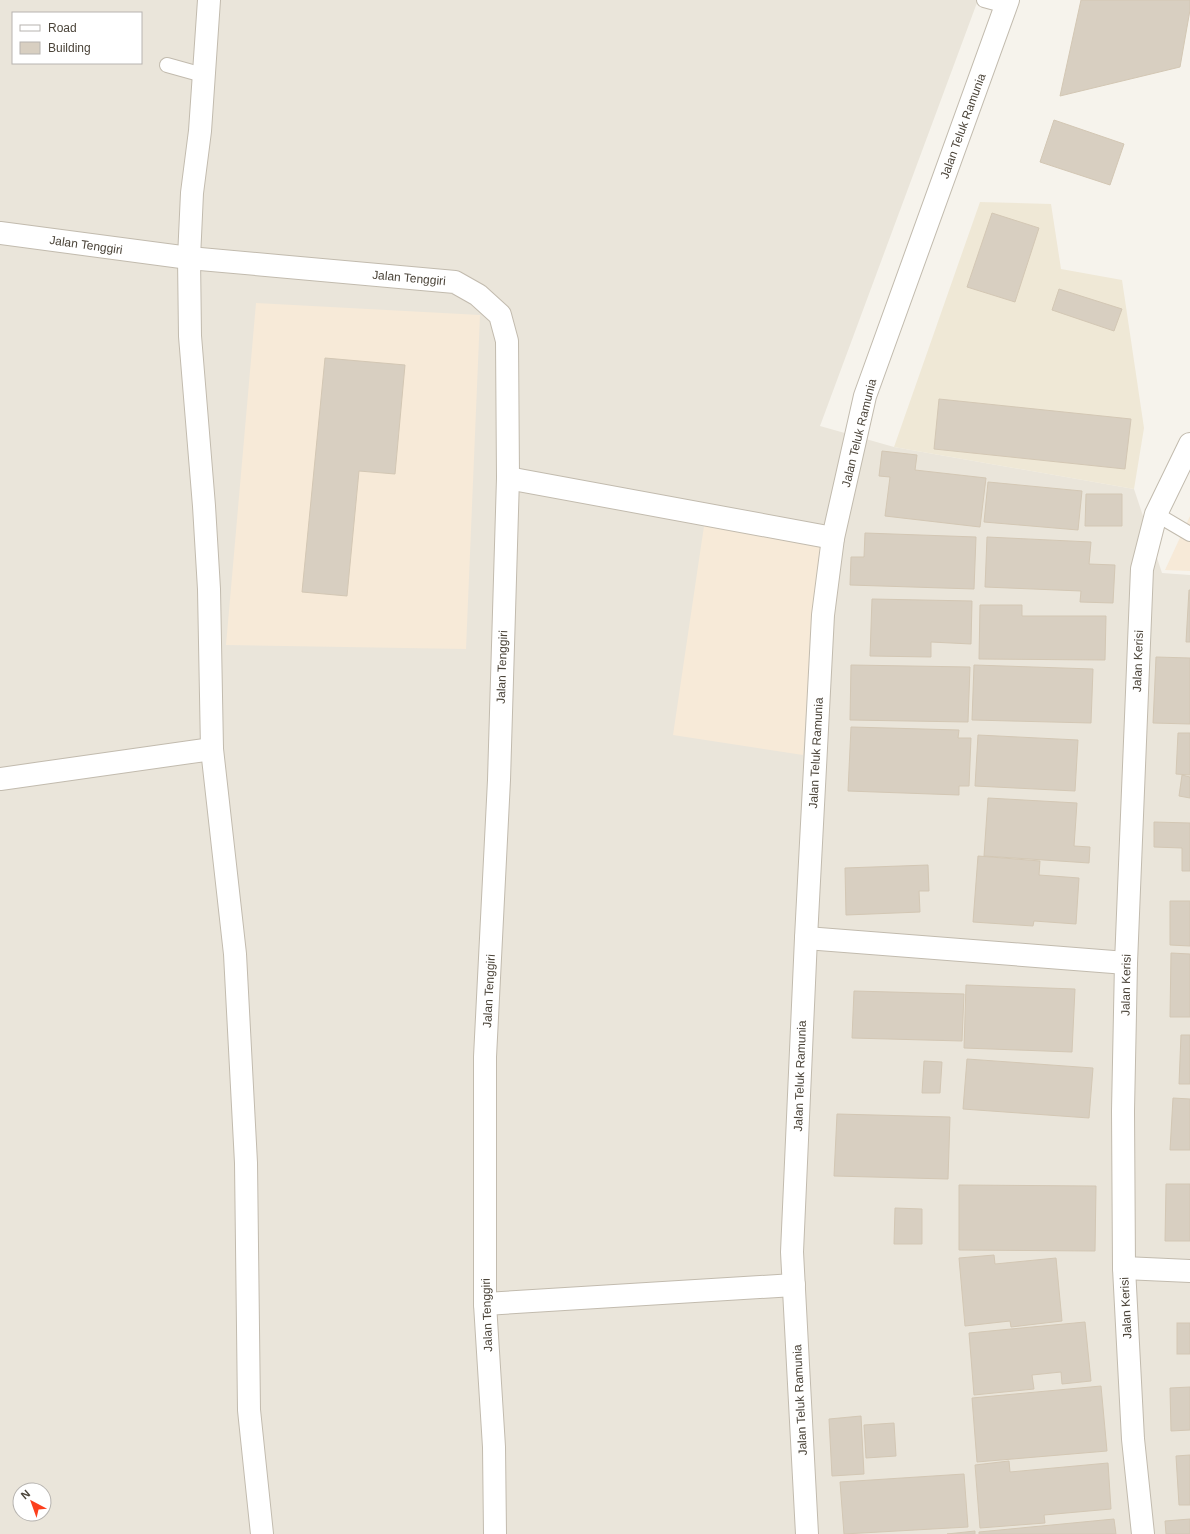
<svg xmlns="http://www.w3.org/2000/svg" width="1190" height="1534" viewBox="0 0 1190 1534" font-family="Arial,sans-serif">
<rect width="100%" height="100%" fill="#f6f3ec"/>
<path fill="#eae5da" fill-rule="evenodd" d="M0 0H978L820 426 894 447 1134 489 1162 573 1190 575V1534H0ZM13 13H141V63H13ZM20 1490H44V1514H20Z"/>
<g fill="#f7ead8">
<path d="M256 303 480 315 466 649 226 645Z"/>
<path d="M1190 516V571L1165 570Z"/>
<path d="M704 526 821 547 812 625 803 755 673 735Z"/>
</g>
<path fill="#efe8d6" d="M980 202 1051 204 1061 269 1122 280 1144 428 1134 489 894 447Z"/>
<g fill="#d8cfc1" stroke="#d3c7b4">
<path d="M1081 0H1190V10L1180 67 1060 96Z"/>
<path d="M1054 120 1124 144 1110 185 1040 162Z"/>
<path d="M992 213 1039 228 1015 302 967 287Z"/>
<path d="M1059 289 1122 309 1114 331 1052 310Z"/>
<path d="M325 358 405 365 395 474 359 471 347 596 302 592Z"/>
<path d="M939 399 1131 419 1125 469 934 449Z"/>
<path d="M882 451 917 455 915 470 986 478 980 527 885 516 890 477 879 476Z"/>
<path d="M988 482 1082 491 1078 530 984 522Z"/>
<path d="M1086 494H1122V526H1085Z"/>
<path d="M865 533 976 537 974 589 850 585 851 557H864Z"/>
<path d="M987 537 1091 542 1089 564 1115 565 1113 603 1080 602 1081 591 985 587Z"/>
<path d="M1189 590H1190V642H1186Z"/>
<path d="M872 599 972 601 971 644 931 642V657L870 656Z"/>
<path d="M980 605H1022V616H1106L1105 660 979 659Z"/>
<path d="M1156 657 1190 658V724L1153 723Z"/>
<path d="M851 665 970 667 968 722 850 720Z"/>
<path d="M974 665 1093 669 1091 723 972 720Z"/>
<path d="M851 727 959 730 958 738H971L969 786H959V795L848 791Z"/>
<path d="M1178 733H1190V775L1176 774Z"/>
<path d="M978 735 1078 740 1075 791 975 786Z"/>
<path d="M1182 775 1190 777V798L1179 796Z"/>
<path d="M988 798 1077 803 1074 846 1090 847 1089 863 984 856Z"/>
<path d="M1154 822 1190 823V871H1182V848L1154 847Z"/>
<path d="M978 856 1040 861 1039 875 1079 878 1076 924 1034 921 1033 926 973 922Z"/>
<path d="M928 865 929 891H919L920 912 846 915 845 868Z"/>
<path d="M1170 901H1190V946L1170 945Z"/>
<path d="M1171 953 1190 954V1017H1170Z"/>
<path d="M966 985 1075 989 1072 1052 964 1048Z"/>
<path d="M854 991 964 994 962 1041 852 1038Z"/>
<path d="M1181 1035H1190V1084H1179Z"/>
<path d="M967 1059 1093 1068 1089 1118 963 1109Z"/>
<path d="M924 1061 942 1062 940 1093H922Z"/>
<path d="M1173 1098 1190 1099V1150H1170Z"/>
<path d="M837 1114 950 1117 948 1179 834 1176Z"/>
<path d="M1166 1184H1190V1241H1165Z"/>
<path d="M959 1185 1096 1186 1095 1251 959 1250Z"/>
<path d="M895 1208 922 1209V1244H894Z"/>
<path d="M994 1255 995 1264 1056 1258 1062 1321 1011 1327 1010 1321 965 1326 959 1258Z"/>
<path d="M1085 1322 1091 1381 1062 1384 1061 1372 1032 1375 1034 1389 974 1395 969 1333Z"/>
<rect x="1177" y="1323" width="13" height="31"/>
<path d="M1101 1386 1107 1451 977 1462 972 1398Z"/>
<path d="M1190 1387V1430L1171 1431 1170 1388Z"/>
<path d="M861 1416 864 1474 832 1476 829 1419Z"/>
<path d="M894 1423 896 1456 866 1458 864 1425Z"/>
<path d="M1190 1455V1505H1179L1176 1456Z"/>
<path d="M1009 1461 1010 1472 1108 1463 1111 1509 1044 1515 1045 1523 980 1528 975 1465Z"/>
<path d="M964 1474 968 1527 844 1534 840 1482Z"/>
<path d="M1114 1519 1116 1534H979V1532Z"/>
<path d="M1190 1519V1534H1166L1165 1521Z"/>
<path d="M975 1531V1534H947Z"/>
</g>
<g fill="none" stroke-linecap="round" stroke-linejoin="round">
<g stroke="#c2bbae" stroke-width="16">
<g id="lane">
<path d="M984 0 1006 6"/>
<path d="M167 65 203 75"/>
<path d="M1156 514 1190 534"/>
</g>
</g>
<g stroke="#c2bbae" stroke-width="24">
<g id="street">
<path d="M209 0 200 131 192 193 189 258 190 336 204 506 209 589 212 749 235 954 246 1163 249 1410 262 1534"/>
<path d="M0 233 189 258 455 282 478 295 500 315 507 341 508 478 499 780 485 1057V1304L494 1447 495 1534"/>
<path d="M508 478 833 538"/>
<path d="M0 779 212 749"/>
<path d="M806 938 1126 963"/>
<path d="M1124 1268 1190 1271"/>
<path d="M485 1304 794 1285"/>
<path d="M807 1534 792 1252 806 938 823 615 833 538 865 396 1008 0"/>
<path d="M1143 1534 1133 1439 1124 1268 1123 1111 1126 963 1142 569 1156 514 1190 444"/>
</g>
</g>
<use href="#lane" stroke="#fff" stroke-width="14"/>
<use href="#street" stroke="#fff" stroke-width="22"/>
</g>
<g text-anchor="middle" stroke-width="3" stroke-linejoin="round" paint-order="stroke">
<g font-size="12" fill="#4b4439" stroke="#fff">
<text transform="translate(963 126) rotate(-70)" y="4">Jalan Teluk Ramunia</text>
<text transform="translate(86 245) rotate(8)" y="4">Jalan Tenggiri</text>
<text transform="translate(409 278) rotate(5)" y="4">Jalan Tenggiri</text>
<text transform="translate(859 433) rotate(-76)" y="4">Jalan Teluk Ramunia</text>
<text transform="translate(1138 661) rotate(-88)" y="4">Jalan Kerisi</text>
<text transform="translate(502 667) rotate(-88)" y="4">Jalan Tenggiri</text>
<text transform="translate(816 753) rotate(-87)" y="4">Jalan Teluk Ramunia</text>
<text transform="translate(1126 985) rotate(-89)" y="4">Jalan Kerisi</text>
<text transform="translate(489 991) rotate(-87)" y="4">Jalan Tenggiri</text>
<text transform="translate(800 1076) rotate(-88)" y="4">Jalan Teluk Ramunia</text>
<text transform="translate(1126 1308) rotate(-93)" y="4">Jalan Kerisi</text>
<text transform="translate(487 1315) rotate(-92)" y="4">Jalan Tenggiri</text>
<text transform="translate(800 1400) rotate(-93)" y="4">Jalan Teluk Ramunia</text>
</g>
</g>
<rect x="12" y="12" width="130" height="52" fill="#ffffff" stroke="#b7b4b0"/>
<rect x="20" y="25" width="20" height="6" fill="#ffffff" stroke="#b7b4b0"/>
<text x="48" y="32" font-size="12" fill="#4b4439">Road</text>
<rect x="20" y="42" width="20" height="12" fill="#d8cfc1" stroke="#b7b4b0"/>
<text x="48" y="52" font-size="12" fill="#4b4439">Building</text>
<g transform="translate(32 1502) rotate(319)"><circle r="19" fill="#ffffff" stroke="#b7b4b0"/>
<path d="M0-3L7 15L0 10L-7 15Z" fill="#fc3f1d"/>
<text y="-6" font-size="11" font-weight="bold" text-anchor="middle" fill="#4b4439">N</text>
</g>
</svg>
